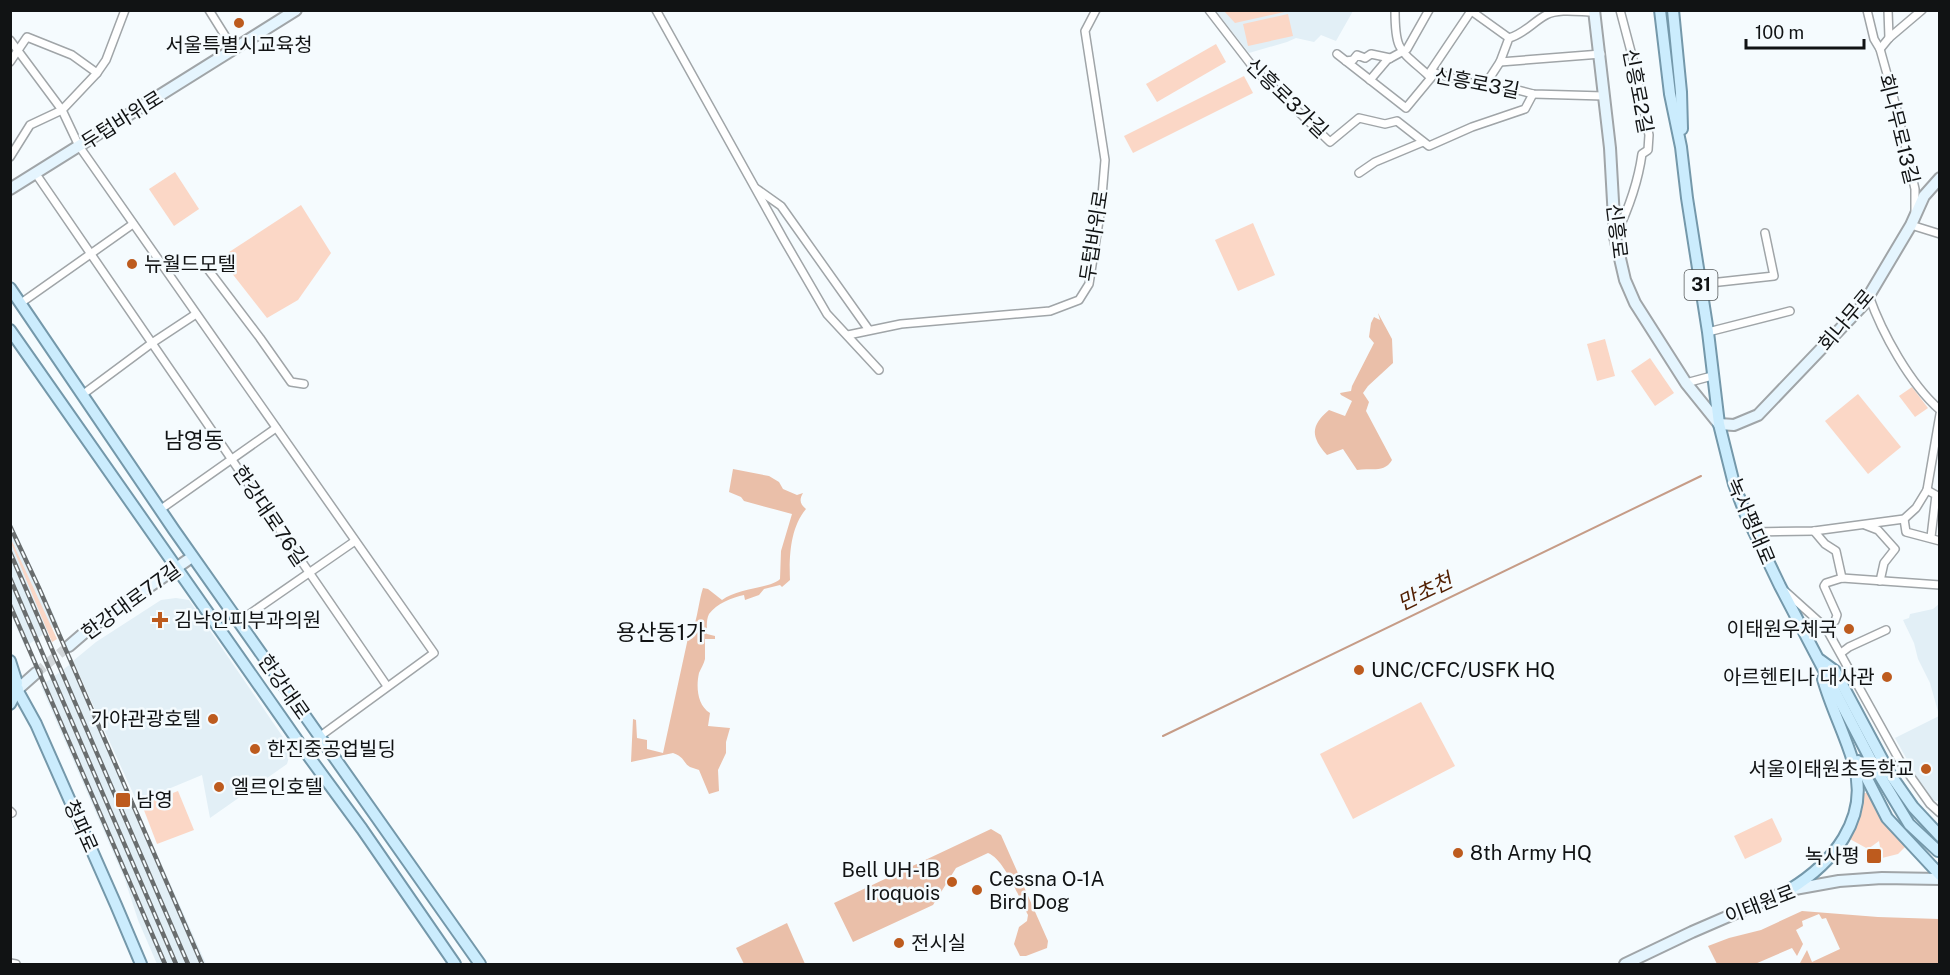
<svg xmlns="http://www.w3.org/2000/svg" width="1950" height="975" viewBox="0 0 1950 975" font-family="'Public Sans','Noto Sans KR',sans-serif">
<rect width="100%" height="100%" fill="#f5fbfe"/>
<g fill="#e2eff6">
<path d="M1216 11H1353L1336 41 1321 35 1314 42 1296 38 1287 42 1249 53Z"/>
<path d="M10 520 58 624 25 647 11 614Z"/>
<path d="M176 598 189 600 287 743 290 754 287 764 210 818 202 775 137 802 73 661 96 642 161 600Z"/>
<path d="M1939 604V715L1930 683 1918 659 1914 643 1903 620 1909 618 1910 614 1933 609Z"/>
<path d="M72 663 206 964H157L138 920 125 880 41 686Z"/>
<path d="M1939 716V801H1930L1895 738Z"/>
</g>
<g fill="#fbd7c6">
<path d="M1224 11H1289L1235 23Z"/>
<path d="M1288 14 1293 36 1248 46 1243 24Z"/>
<path d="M1216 44 1226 62 1157 102 1146 84Z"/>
<path d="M1244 76 1253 93 1133 153 1124 136Z"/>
<path d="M175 172 199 209 174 226 149 189Z"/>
<path d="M301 205 331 253 298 300 267 318 220 258Z"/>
<path d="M1253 223 1275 275 1238 291 1215 240Z"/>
<path d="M1605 339 1615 376 1597 381 1587 344Z"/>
<path d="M1650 358 1674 393 1655 406 1631 371Z"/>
<path d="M1912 387 1928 408 1915 417 1899 396Z"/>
<path d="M1858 394 1901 447 1868 474 1825 421Z"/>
<path d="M10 537 57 639 52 642 11 543Z"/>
<path d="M1421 702 1455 766 1353 819 1320 754Z"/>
<path d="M178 791 194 830 157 844 142 805Z"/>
<path d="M1864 793H1867L1907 845 1898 854 1882 858 1877 849 1880 847 1879 841 1868 849 1848 838Z"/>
<path d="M1772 818 1782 839 1781 842 1745 859 1734 836Z"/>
</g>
<g fill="#eabfa9">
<path d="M1378 313 1392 339 1393 363 1368 386 1363 393 1369 402 1366 411 1392 460C1384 474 1370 467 1357 470L1343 449 1327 455C1311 437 1310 426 1329 410L1345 416 1352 401 1341 395 1340 393 1351 391 1352 386 1374 343 1369 337 1371 323 1374 317 1380 320Z"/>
<path d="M733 469 769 476 779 482 783 489 797 495 803 493C799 500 800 504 806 509 790 528 789 557 790 580L782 587 780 585 764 589 759 595 745 600 744 595C733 597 716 604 709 614 706 620 707 628 707 634L715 636V639H705C705 646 705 653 705 659 704 664 701 668 699 673 696 686 697 705 710 713L708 726 730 728 726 742V753L718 770 719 791 709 794 699 770C696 769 693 768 690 767 683 763 685 757 673 753L631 762 633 719 636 720 637 738 647 740V749L663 753 688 638C697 628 698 603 703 588L708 589 722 600C738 588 772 588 780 579L781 551 792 514 744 501 741 497 729 492Z"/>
<path d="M991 829 1001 835 1048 941 1047 948 1026 956H1020L1014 944 1019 927 1027 921 1028 915C1019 898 1005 860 988 853L956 868 933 905 853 942 834 903Z"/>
<path d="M1802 911 1878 917 1939 919V964H1801L1800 963 1807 950 1812 962 1840 949 1826 918 1822 919 1819 914 1802 921 1803 926 1796 930 1803 944 1797 956 1792 948 1755 964H1717L1708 946 1729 938 1761 930Z"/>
<path d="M787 923 805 964H744L736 948Z"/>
</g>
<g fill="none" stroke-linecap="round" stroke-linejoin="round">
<path stroke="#c69c87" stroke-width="2" d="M1163 736 1701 476"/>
<path stroke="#d3d8db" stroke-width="10" stroke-dasharray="10 5" stroke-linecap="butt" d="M36 673 69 646"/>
<g stroke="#a0a5a8" stroke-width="10">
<g id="street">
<path d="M209 10 234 50"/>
<path d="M656 10 784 240 827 314 879 370"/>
<path d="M1209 10 1256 71 1330 142 1359 118 1385 124 1397 121 1429 146 1472 127 1525 109 1533 94"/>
<path d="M1395 10C1395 51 1399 49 1428 75L1435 73 1471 83 1487 82 1533 94 1604 96"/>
<path d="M1470 10 1509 38"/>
<path d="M1867 10 1874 39 1880 49 1897 110 1915 189V211"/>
<path d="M1888 10 1889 38"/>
<path d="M10 40 62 110 79 146 434 653 319 737"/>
<path d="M1880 49 1889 38 1922 10"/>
<path d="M1337 54 1406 108 1435 73"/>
<path d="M1346 61 1353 60 1357 55 1365 58 1371 54 1390 58"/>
<path d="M10 62 27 37 72 55 97 73"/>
<path d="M1500 62 1601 54"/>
<path d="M1428 75 1471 11"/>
<path d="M1370 80 1387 60 1407 49 1429 10"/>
<path d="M1487 82 1500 62 1509 38C1524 34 1533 22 1546 15 1559 8 1580 12 1594 12"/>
<path d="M10 157 30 125 62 110 97 73 106 60 125 10"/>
<path d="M1359 173 1375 162 1423 142"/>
<path d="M36 174 387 686"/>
<path d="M757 189 781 206 869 330"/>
<path d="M1911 225 1940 234"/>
<path d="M1616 235C1629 208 1638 183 1642 154L1648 150 1649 135 1634 63 1620 10"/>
<path d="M207 268 260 338 291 382 304 384"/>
<path d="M1701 284 1774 276 1765 233"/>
<path d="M1869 296C1882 333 1910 384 1940 410"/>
<path d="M21 303 133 224"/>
<path d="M1708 332 1790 311"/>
<path d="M848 335 901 324 1050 311 1079 300 1089 284 1101 208 1105 160 1085 31 1096 10"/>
<path d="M1686 383 1712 376"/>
<path d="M82 395 152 343 196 314"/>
<path d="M1927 490 1936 495 1931 537"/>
<path d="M161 509 276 428"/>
<path d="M1904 519 1906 532 1940 541"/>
<path d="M1865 525 1878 530 1895 549 1884 563 1880 581"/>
<path d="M1814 531 1825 544 1836 551 1842 578"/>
<path d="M1754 532 1814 531 1904 519 1916 508 1927 490 1940 414"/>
<path d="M1786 592 1826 628 1901 763 1930 804 1940 813"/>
<path d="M238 622 355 541"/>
<path d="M1826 628 1835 621 1837 615 1824 586 1826 583 1842 578 1940 585"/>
<path d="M1841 653 1849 647 1886 630"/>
<path d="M10 811 12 813"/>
<path d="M10 963 16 964"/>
</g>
</g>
<g stroke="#a0a5a8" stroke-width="14">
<g id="secondary">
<path d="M1594 10 1610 148 1615 237 1625 280 1635 303 1686 383 1719 424 1734 425 1758 415 1864 304 1911 225 1924 196 1940 178"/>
<path d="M10 189 296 10"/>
<path d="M69 646 91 627 192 557"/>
<path d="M18 689 36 673"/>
<path d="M1625 964 1692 932 1789 890 1839 881 1882 878 1940 879"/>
</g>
</g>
<g stroke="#7498aa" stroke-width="14">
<g id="primary">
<path d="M1660 10 1670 94 1681 147 1687 198 1708 332 1719 424 1734 484 1745 513 1780 586 1874 766 1909 824 1938 851"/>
<path d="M1673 10 1681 92 1682 129"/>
<path d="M10 288 174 530 480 964"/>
<path d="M10 330 307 754 362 829 455 964"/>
<path d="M1820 660 1835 671 1890 774 1913 807 1940 836"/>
<path d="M10 661 17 683"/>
<path d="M10 677 36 724 116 905 141 964"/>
<path d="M10 704 18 689"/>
<path d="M1858 761 1887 818 1940 875"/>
<path d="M1789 890C1832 864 1870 819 1854 765 1846 736 1831 708 1823 679"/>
</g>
</g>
<use href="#street" stroke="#fff" stroke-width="7"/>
<use href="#secondary" stroke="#e5f5fe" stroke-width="10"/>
<use href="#primary" stroke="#cbecfd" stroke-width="10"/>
<g stroke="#696d6e" stroke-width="4.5">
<g id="rail">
<path d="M10 526 39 588 202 964"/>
<path d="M10 552 188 964"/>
<path d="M10 578 176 964"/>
<path d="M10 605 165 964"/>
</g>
</g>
<use href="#rail" stroke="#f5fbfe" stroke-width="2" stroke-dasharray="7" stroke-linecap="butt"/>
</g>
<g fill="#bd5b1e" stroke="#f5fbfe" stroke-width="2">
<circle cx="239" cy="23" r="6"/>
<circle cx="132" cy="264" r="6"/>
<path d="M157 611h6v6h6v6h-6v6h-6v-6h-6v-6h6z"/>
<circle cx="1849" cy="629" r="6"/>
<circle cx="1359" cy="670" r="6"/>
<circle cx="1887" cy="677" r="6"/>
<circle cx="213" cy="719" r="6"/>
<circle cx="255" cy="749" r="6"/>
<circle cx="1926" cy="769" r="6"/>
<circle cx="219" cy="787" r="6"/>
<rect x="115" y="792" width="16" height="16" rx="3"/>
<circle cx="1458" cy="853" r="6"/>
<rect x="1866" y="848" width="16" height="16" rx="3"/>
<circle cx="952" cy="882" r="6"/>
<circle cx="977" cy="890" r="6"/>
<circle cx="899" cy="943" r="6"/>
</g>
<g text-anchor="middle" stroke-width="5" stroke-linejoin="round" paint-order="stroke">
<rect fill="#f5fbfe" stroke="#55595a" stroke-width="1.5" x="1684.5" y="270" width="33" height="30" rx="4.5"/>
<g font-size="18" font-weight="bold" fill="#111314">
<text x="1701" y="291">31</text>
</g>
<g font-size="20" fill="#111314" stroke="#f5fbfe" text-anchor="start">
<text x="239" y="52" text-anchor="middle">서울특별시교육청</text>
<text x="144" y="271">뉴월드모텔</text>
<text x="174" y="627">김낙인피부과의원</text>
<text x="1837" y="636" text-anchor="end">이태원우체국</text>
<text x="1371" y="677">UNC/CFC/USFK HQ</text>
<text x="1875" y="684" text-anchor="end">아르헨티나 대사관</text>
<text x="201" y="726" text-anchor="end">가야관광호텔</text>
<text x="267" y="756">한진중공업빌딩</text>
<text x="1914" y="776" text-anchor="end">서울이태원초등학교</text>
<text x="231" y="794">엘르인호텔</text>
<text x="136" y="807">남영</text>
<text x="1470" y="860">8th Army HQ</text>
<text x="1860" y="863" text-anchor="end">녹사평</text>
<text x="940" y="877" text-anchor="end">Bell UH-1B<tspan x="940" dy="23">Iroquois</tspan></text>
<text x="989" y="886">Cessna O-1A<tspan x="989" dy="23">Bird Dog</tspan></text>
<text x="911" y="950">전시실</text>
</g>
<g font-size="20" fill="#111314" stroke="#f5fbfe">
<text transform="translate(1477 83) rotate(11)" y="7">신흥로3길</text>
<text transform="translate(1638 91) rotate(79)" y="7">신흥로2길</text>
<text transform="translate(1287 98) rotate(44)" y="7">신흥로3가길</text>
<text transform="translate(122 120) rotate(-32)" y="7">두텁바위로</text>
<text transform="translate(1899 129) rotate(76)" y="7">회나무로13길</text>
<text transform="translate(1617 231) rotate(83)" y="7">신흥로</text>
<text transform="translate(1094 236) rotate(-81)" y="7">두텁바위로</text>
<text transform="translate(1846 320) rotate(-50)" y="7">회나무로</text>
<text transform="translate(270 516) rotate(56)" y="7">한강대로76길</text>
<text transform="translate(1751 521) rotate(67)" y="7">녹사평대로</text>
<text transform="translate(131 601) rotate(-36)" y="7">한강대로77길</text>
<text transform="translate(284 687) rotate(55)" y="7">한강대로</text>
<text transform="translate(81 826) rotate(66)" y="7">청파로</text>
<text transform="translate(1760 904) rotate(-21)" y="7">이태원로</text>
</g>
<g font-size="21" font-style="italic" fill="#511e00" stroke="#f5fbfe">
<text transform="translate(1425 592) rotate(-26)" y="7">만초천</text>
</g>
<g font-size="22" fill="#111314" stroke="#f5fbfe">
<text x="194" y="448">남영동</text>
<text x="661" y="640">용산동1가</text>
</g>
</g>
<rect width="1950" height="975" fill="none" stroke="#111314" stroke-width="24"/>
<path d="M1746 39v9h118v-9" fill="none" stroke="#111314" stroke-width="3"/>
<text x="1755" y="39" font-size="18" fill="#111314" stroke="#f5fbfe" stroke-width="4.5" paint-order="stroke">100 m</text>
</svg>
